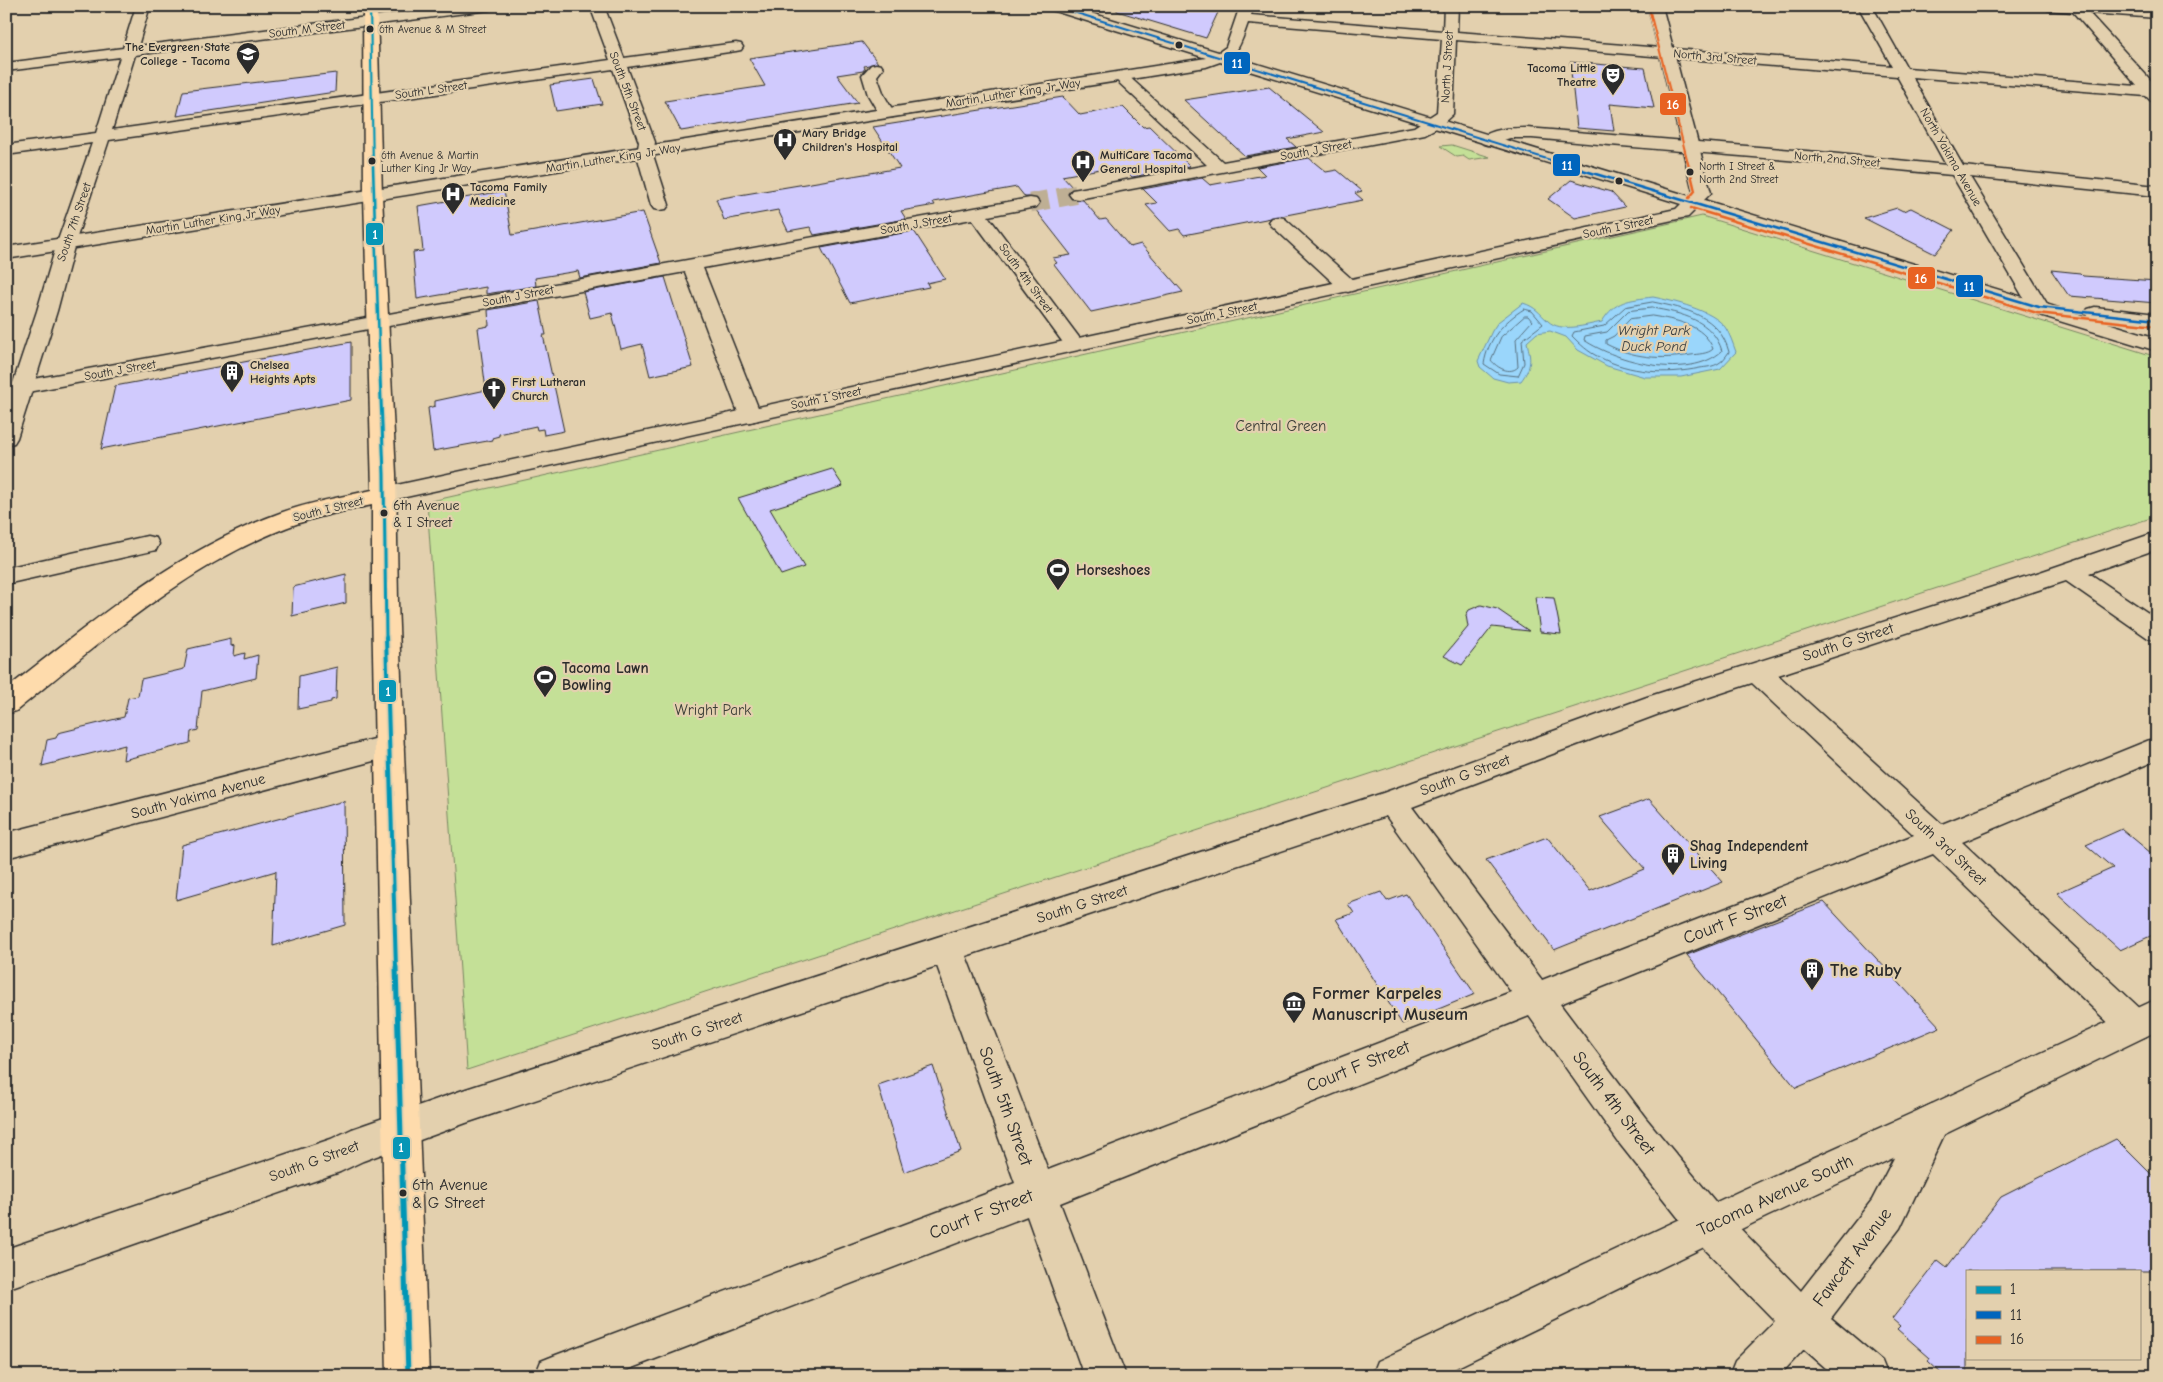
<svg xmlns="http://www.w3.org/2000/svg" width="2163" height="1382" viewBox="0 0 2163 1382" font-family="'Comic Neue',sans-serif">
<rect width="100%" height="100%" fill="#e3d0ae"/>
<filter id="ink" filterUnits="userSpaceOnUse"><feTurbulence type="fractalNoise" baseFrequency=".02" numOctaves="2"/><feDisplacementMap in="SourceGraphic" scale="10" xChannelSelector="R" yChannelSelector="G"/><feConvolveMatrix kernelMatrix="1 2 1 2 8 2 1 2 1" color-interpolation-filters="sRGB"/></filter>
<g filter="url(#ink)">
<g fill="#c4e097" stroke="#788661">
<path d="M1452 145 1490 157 1469 160 1463 156 1457 157 1440 146Z"/>
<path d="M1702 216 2157 357V516L467 1070 427 502Z"/>
</g>
<path fill="#9ad6fb" stroke="#6e92a8" d="M1653 297C1673 301 1712 310 1725 327 1730 334 1733 344 1736 352L1720 369 1681 377H1645L1607 366 1578 350 1566 337 1550 331 1537 333 1527 342C1531 360 1532 366 1521 381L1508 382 1493 378 1480 367 1478 361 1492 331 1498 322 1523 303C1536 307 1539 313 1548 321 1561 333 1586 325 1602 322 1615 300 1629 300 1653 297Z"/>
<g fill="none" stroke-linecap="round" stroke-linejoin="round">
<g stroke="#576f7e" stroke-width="1">
<path d="M1653 302C1686 309 1719 315 1729 352 1726 356 1723 361 1719 363 1713 367 1706 367 1700 368 1666 375 1630 373 1599 357 1588 352 1580 344 1572 336L1574 332 1604 326 1625 307Z"/>
<path d="M1652 308C1681 313 1713 320 1722 351 1689 381 1617 362 1584 340L1585 336 1607 332 1628 311Z"/>
<path d="M1524 309 1532 311 1543 324 1522 340 1524 363 1518 376 1499 374 1484 364C1488 339 1503 322 1524 309Z"/>
<path d="M1525 316H1528L1532 321 1516 339 1518 367C1510 375 1497 368 1491 360L1501 337Z"/>
<path d="M1652 316C1675 320 1704 324 1713 349 1708 354 1698 354 1691 355 1661 360 1633 358 1606 344V340L1614 336 1630 319Z"/>
</g>
</g>
<g fill="#d0cafd" stroke="#2b2b2b">
<path d="M1117 6H1221L1206 38 1117 11Z"/>
<path d="M862 42 878 63 864 66 865 68 863 71 837 75 858 103 681 131 665 101 765 86 749 58Z"/>
<path d="M1570 62 1645 68 1654 108 1610 104 1614 131 1577 128Z"/>
<path d="M336 73 335 92 177 116 183 91Z"/>
<path d="M594 79 602 104 556 111 550 85Z"/>
<path d="M1269 87 1324 132 1287 139 1296 147 1245 156 1184 100Z"/>
<path d="M1063 97 1080 115 1123 107 1143 127 1149 126 1190 166 1132 177 1125 170 1115 172 1111 167 1062 176 1073 188 1067 194 1070 199 1083 200 1100 220 1106 219 1130 247 1141 244 1183 292 1091 312 1054 264 1057 263 1053 258 1071 255 1035 209 1038 208 1040 202 1036 197H1025L1017 187 933 202 935 205 901 211 906 219 814 235 810 227 788 231 778 210 724 220 716 199 900 168 873 127Z"/>
<path d="M1309 158 1326 172 1337 170 1362 191 1355 193 1363 200 1184 235 1179 229 1170 231 1146 205 1157 203 1143 189 1202 178 1210 185 1265 175 1257 167Z"/>
<path d="M1571 180 1611 192 1625 207 1575 218 1548 199Z"/>
<path d="M504 191 512 235 643 212 661 263 580 278 578 271 535 278 536 286 486 294V287L417 299 413 252 423 251 418 206Z"/>
<path d="M1897 208 1903 211 1911 208 1954 230 1935 254 1864 218Z"/>
<path d="M914 231 945 279 927 283 929 287 850 303 821 248Z"/>
<path d="M2051 270 2080 273 2083 276 2157 281V303L2069 296Z"/>
<path d="M665 277 693 367 650 376 642 344 621 349 612 313 590 318 583 292Z"/>
<path d="M539 301 546 335H543L564 431 544 435 543 429 537 430 536 426 499 434V436L492 438 493 440 433 451 428 408 435 406V401L486 390 478 328 489 326 488 310Z"/>
<path d="M351 342V400L101 449 115 386Z"/>
<path d="M832 469 843 486 770 509 804 567 781 575 738 498Z"/>
<path d="M346 574V603L292 616 293 587Z"/>
<path d="M1535 597 1554 598 1561 634 1540 632Z"/>
<path d="M1481 605 1497 609 1529 631 1492 627 1462 665 1444 656 1468 627 1466 615 1469 610Z"/>
<path d="M231 639V646L235 645 234 656 245 653 244 659 258 655 256 678 202 691 198 730 191 732 190 743 123 760 125 745 42 766 47 740 56 738 58 733 124 717 128 698 138 696 141 679 184 669 188 649Z"/>
<path d="M337 667 336 699 331 700V702L298 709 299 676Z"/>
<path d="M1649 799 1723 882 1554 950 1486 860 1547 837 1590 891 1645 869 1600 817Z"/>
<path d="M344 801 345 925 273 946 276 871 176 900 182 845Z"/>
<path d="M2122 829 2157 858V933L2120 950 2057 893 2113 868 2086 845Z"/>
<path d="M1381 892 1387 901 1406 894 1475 994 1402 1024 1336 919 1354 913 1348 904Z"/>
<path d="M1824 902 1940 1027 1796 1088 1687 955Z"/>
<path d="M933 1066 961 1151 904 1172 878 1085Z"/>
<path d="M2116 1139 2157 1180V1271H1967V1376H1944L1928 1361 1930 1358 1897 1329 1900 1326 1892 1319 1938 1260 1947 1267 2001 1197Z"/>
</g>
<g fill="none" stroke-linecap="round" stroke-linejoin="round">
<path stroke="#beaf94" stroke-width="19" stroke-dasharray="19 9" stroke-linecap="butt" d="M1030 203 1078 194"/>
<g stroke="#2b2b2b" stroke-width="3">
<g id="street">
<path d="M136 6H150L138 46 455 6H496L489 10 135 55 112 130 610 60 590 6H604L624 58 736 43 741 44 743 47 741 50 736 51 627 67 655 142 653 155 669 205 666 209 660 210 654 209 651 205 637 155 639 142 613 69 109 140 75 243 57 311 17 438 14 443 6 445V404L37 311 57 243 92 143 6 155V145L96 133 120 57 6 71V63L123 48Z"/>
<path d="M1240 6H1254L1251 15 1443 31 1444 6H1458L1457 32 1892 66 1858 6H1872L1907 68 2137 86 2073 12 2048 10 2041 6H2107L2157 10V18L2089 13 2157 87V104L2152 102 2146 96 1912 77 1963 166 2157 186V196L1970 177 2049 307 2046 311 2039 313 2032 311 2029 307 1952 175C1812 161 1672 151 1532 138H1510L1488 145 1482 143 1480 140C1489 128 1513 128 1527 128L1819 152 1946 165 1897 76 1456 40 1453 114 1440 126 1425 134 1078 199 1072 198 1069 194 1072 190 1078 189 1207 165 1115 79 1113 76 1115 73H1125L1223 162 1414 127 1437 112 1442 39 1248 23C1242 39 1236 66 1214 60L1212 57 1226 47Z"/>
<path d="M876 64 881 65 883 68 877 76 884 95 895 114 893 117H881L868 95 862 75 871 65Z"/>
<path d="M1030 198 1036 199 1039 203 1036 207 988 216 1084 344 1081 348 1074 350 1067 348 972 219 703 268 761 415 758 420 750 422 742 420 739 415 685 272 378 328 371 326 368 322 371 318 378 316Z"/>
<path d="M1278 217 1284 218 1355 282 1358 286 1355 290 1348 292 1341 290 1272 226 1269 222 1272 218Z"/>
<path d="M2157 532V549L2089 573 2157 619V641L2148 638 2066 581 1778 675 1942 824 2157 737V760L1962 842 2146 1014 2151 1025 2146 1036 2134 1041 2122 1036 1933 854 1560 1004 1645 1117 1723 1211 1801 1291 1872 1200 1919 1110 1932 1104 1945 1110 1950 1122 1900 1228 1831 1318 1882 1361 1888 1376H1835L1804 1349 1779 1376H1729L1735 1361 1775 1321 1695 1239 1619 1143 1529 1016 1060 1203 1126 1376H1084L1027 1216 611 1376H535L541 1361 556 1355 1015 1183 937 966 466 1123 363 1161 340 1172 6 1289V1249L331 1139 352 1129 466 1089 1383 793 1647 697 2040 572ZM1752 683 1914 835 1542 980 1412 807 1667 711ZM1386 816 1511 992 1048 1170 966 956Z"/>
<path d="M147 536 156 538 159 544 156 550 6 584V568Z"/>
<path d="M390 735 400 738 404 746 400 754 6 858V833Z"/>
</g>
</g>
<g stroke="#2b2b2b" stroke-width="3">
<g id="secondary">
<path d="M1046 6H1068L1689 196 1693 192 1648 6H1662L1711 193 1704 200 2157 338V351L1696 209 1688 217 1682 218 383 502 375 500 371 495 375 490 383 488 1676 209 1681 204 1220 62 1206 67 6 259V247L1206 58 1048 9Z"/>
<path d="M2095 307 2157 314V326L2088 317 2085 313 2088 309Z"/>
<path d="M378 316 385 318 388 322 385 326 6 396V384Z"/>
<path d="M2157 999V1031L1945 1134 1768 1216 1439 1376H1372L1378 1361 1742 1190 1919 1110Z"/>
</g>
</g>
<g stroke="#2b2b2b" stroke-width="3">
<path id="primary" d="M363 6H377L382 196 396 474 398 602 429 1376H387L372 602V505C348 510 323 515 299 523 191 561 103 640 16 711L6 714V689C92 622 177 550 280 513 310 502 342 497 372 490L364 196Z"/>
</g>
<use href="#street" fill="#e3d0ae" fill-rule="evenodd"/>
<use href="#secondary" fill="#e3d0ae" fill-rule="evenodd"/>
<use href="#primary" fill="#fedbac" fill-rule="evenodd"/>
<g stroke="#e3d0ae" stroke-width="4">
<path id="bus-1-far4" d="M370 6 373 167"/>
</g>
<g stroke="#e3d0ae" stroke-width="5">
<path id="bus-1-far3" d="M373 166 380 376"/>
</g>
<g stroke="#e3d0ae" stroke-width="6">
<path id="bus-1-far2" d="M380 375 384 474 386 638"/>
</g>
<g stroke="#e3d0ae" stroke-width="8">
<path id="bus-1-far1" d="M386 637 396 968"/>
</g>
<g stroke="#e3d0ae" stroke-width="9">
<path id="bus-1" d="M396 967 408 1376"/>
</g>
<g stroke="#e3d0ae" stroke-width="4">
<path id="bus-2-far1" d="M1054 6 1573 167"/>
</g>
<g stroke="#e3d0ae" stroke-width="5">
<path id="bus-2" d="M1569 166 2039 307 2157 320"/>
</g>
<g stroke="#e3d0ae" stroke-width="4">
<path id="bus-3-far1" d="M1649 8 1689 167"/>
</g>
<g stroke="#e3d0ae" stroke-width="5">
<g id="bus-3">
<path d="M1689 166 1695 191 1689 198"/>
<path d="M1691 208 2037 313 2156 326"/>
</g>
</g>
<use href="#bus-1-far4" stroke="#0696b6" stroke-width="2"/>
<use href="#bus-1-far3" stroke="#0696b6" stroke-width="2.5"/>
<use href="#bus-1-far2" stroke="#0696b6" stroke-width="3"/>
<use href="#bus-1-far1" stroke="#0696b6" stroke-width="4"/>
<use href="#bus-1" stroke="#0696b6" stroke-width="5"/>
<use href="#bus-2-far1" stroke="#0065bd" stroke-width="2"/>
<use href="#bus-2" stroke="#0065bd" stroke-width="2.5"/>
<use href="#bus-3-far1" stroke="#e86222" stroke-width="2"/>
<use href="#bus-3" stroke="#e86222" stroke-width="2.5"/>
</g>
</g>
<defs>
<g id="university-pin" transform="scale(1.25)"><path d="M0 17L-7.5 6A9.5 9.5 0 1 1 7.5 6Z" fill="#2b2b2b" stroke="#e3d0ae"/><path d="M0-5L7-2L0 1L-7-2ZM-4 1L0 2.5L4 1V4Q0 6-4 4Z" fill="#fff"/></g>
<g id="theatre-pin" transform="scale(1.25)"><path d="M0 17L-7.5 6A9.5 9.5 0 1 1 7.5 6Z" fill="#2b2b2b" stroke="#e3d0ae"/><path d="M-5-5.5Q0-4 5-5.5V0Q5 5 0 6Q-5 5-5 0ZM-3.3-2.5H-1v1.5H-3.3ZM1-2.5H3.3v1.5H1ZM-2.8 1Q0 5.5 2.8 1Z" fill="#fff"/></g>
<g id="hospital-pin" transform="scale(1.25)"><path d="M0 17L-7.5 6A9.5 9.5 0 1 1 7.5 6Z" fill="#2b2b2b" stroke="#e3d0ae"/><path d="M-5-5h3v3.5h4V-5h3V5h-3V1.5h-4V5h-3Z" fill="#fff"/></g>
<g id="building-pin" transform="scale(1.25)"><path d="M0 17L-7.5 6A9.5 9.5 0 1 1 7.5 6Z" fill="#2b2b2b" stroke="#e3d0ae"/><path d="M-4-6H4V6H1V3H-1V6H-4ZM-2.5-4.3h1.7v1.8h-1.7ZM.8-4.3h1.7v1.8H.8ZM-2.5-1h1.7V.8h-1.7ZM.8-1h1.7V.8H.8Z" fill="#fff"/></g>
<g id="church-pin" transform="scale(1.25)"><path d="M0 17L-7.5 6A9.5 9.5 0 1 1 7.5 6Z" fill="#2b2b2b" stroke="#e3d0ae"/><path d="M-1.2-6h2.4v3.5h3.3v2.4h-3.3V6h-2.4V-.1h-3.3v-2.4h3.3Z" fill="#fff"/></g>
<g id="stadium-pin" transform="scale(1.25)"><path d="M0 17L-7.5 6A9.5 9.5 0 1 1 7.5 6Z" fill="#2b2b2b" stroke="#e3d0ae"/><path d="M0-5a6.5 5 0 1 0 0 10a6.5 5 0 1 0 0-10ZM-3.5-1.8h7v3.6h-7Z" fill="#fff"/></g>
<g id="museum-pin" transform="scale(1.25)"><path d="M0 17L-7.5 6A9.5 9.5 0 1 1 7.5 6Z" fill="#2b2b2b" stroke="#e3d0ae"/><path d="M0-6L6-3V-2H-6V-3ZM-5-1h2V3h-2ZM-1-1h2V3h-2ZM3-1h2V3H3ZM-6 4H6V6H-6Z" fill="#fff"/></g>
</defs>
<g fill-rule="evenodd">
<use href="#university-pin" x="248" y="54"/>
<use href="#theatre-pin" x="1613" y="75"/>
<use href="#hospital-pin" x="785" y="140"/>
<use href="#hospital-pin" x="1083" y="162"/>
<use href="#hospital-pin" x="453" y="194"/>
<use href="#building-pin" x="232" y="372"/>
<use href="#church-pin" x="494" y="389"/>
<use href="#stadium-pin" x="1058" y="570"/>
<use href="#stadium-pin" x="545" y="677"/>
<use href="#building-pin" x="1673" y="855"/>
<use href="#building-pin" x="1812" y="970"/>
<use href="#museum-pin" x="1294" y="1003"/>
</g>
<g fill="#2b2b2b" stroke="#e3d0ae" stroke-width="2">
<circle cx="370" cy="29" r="4.5"/>
<circle cx="1179" cy="45" r="4.5"/>
<circle cx="372" cy="161" r="4.5"/>
<circle cx="1690" cy="172" r="4.5"/>
<circle cx="1619" cy="181" r="4.5"/>
<circle cx="384" cy="513" r="4.5"/>
<circle cx="403" cy="1193" r="4.5"/>
</g>
<g text-anchor="middle" stroke-width="4.5" stroke-linejoin="round" paint-order="stroke">
<g font-size="11" fill="#2b2b2b" stroke="#e3d0ae" text-anchor="start">
<text x="379" y="33">6th Avenue &amp; M Street</text>
<text x="381" y="159">6th Avenue &amp; Martin<tspan x="381" dy="13">Luther King Jr Way</tspan></text>
<text x="1699" y="170">North I Street &amp;<tspan x="1699" dy="13">North 2nd Street</tspan></text>
</g>
<g font-size="12" fill="#2b2b2b" stroke="#e3d0ae">
<text transform="translate(307 29) rotate(-7)" y="4">South M Street</text>
<text transform="translate(1715 57) rotate(5)" y="4">North 3rd Street</text>
<text transform="translate(1447 67) rotate(-87)" y="4">North J Street</text>
<text transform="translate(431 90) rotate(-8)" y="4">South L Street</text>
<text transform="translate(628 91) rotate(69)" y="4">South 5th Street</text>
<text transform="translate(1013 93) rotate(-9)" y="4">Martin Luther King Jr Way</text>
<text transform="translate(1316 150) rotate(-10)" y="4">South J Street</text>
<text transform="translate(1951 157) rotate(60)" y="4">North Yakima Avenue</text>
<text transform="translate(613 158) rotate(-9)" y="4">Martin Luther King Jr Way</text>
<text transform="translate(1837 159) rotate(5)" y="4">North 2nd Street</text>
<text transform="translate(213 220) rotate(-9)" y="4">Martin Luther King Jr Way</text>
<text transform="translate(74 222) rotate(-71)" y="4">South 7th Street</text>
<text transform="translate(916 224) rotate(-10)" y="4">South J Street</text>
<text transform="translate(1618 227) rotate(-12)" y="4">South I Street</text>
<text transform="translate(1026 278) rotate(54)" y="4">South 4th Street</text>
<text transform="translate(518 296) rotate(-11)" y="4">South J Street</text>
<text transform="translate(1222 313) rotate(-12)" y="4">South I Street</text>
<text transform="translate(120 370) rotate(-10)" y="4">South J Street</text>
<text transform="translate(826 398) rotate(-12)" y="4">South I Street</text>
<text transform="translate(328 509) rotate(-14)" y="4">South I Street</text>
</g>
<g font-size="12" font-weight="bold" fill="#2b2b2b" stroke="#e3d0ae" text-anchor="start">
<text x="230" y="51" text-anchor="end">The Evergreen State<tspan x="230" dy="14">College - Tacoma</tspan></text>
<text x="1596" y="72" text-anchor="end">Tacoma Little<tspan x="1596" dy="14">Theatre</tspan></text>
<text x="802" y="137">Mary Bridge<tspan x="802" dy="14">Children's Hospital</tspan></text>
<text x="1100" y="159">MultiCare Tacoma<tspan x="1100" dy="14">General Hospital</tspan></text>
<text x="470" y="191">Tacoma Family<tspan x="470" dy="14">Medicine</tspan></text>
<text x="250" y="369">Chelsea<tspan x="250" dy="14">Heights Apts</tspan></text>
<text x="512" y="386">First Lutheran<tspan x="512" dy="14">Church</tspan></text>
</g>
<g font-size="14" font-style="italic" fill="#363c40" stroke="#e3d0ae">
<text x="1654" y="335">Wright Park<tspan x="1654" dy="16">Duck Pond</tspan></text>
</g>
<g font-size="14" fill="#2b2b2b" stroke="#e3d0ae" text-anchor="start">
<text x="393" y="510">6th Avenue<tspan x="393" dy="17">&amp; I Street</tspan></text>
</g>
<g font-size="15" fill="#3a3d36" stroke="#e3d0ae">
<text x="1281" y="431">Central Green</text>
<text x="713" y="715">Wright Park</text>
</g>
<g font-size="15" font-weight="bold" fill="#2b2b2b" stroke="#e3d0ae" text-anchor="start">
<text x="1076" y="575">Horseshoes</text>
<text x="562" y="673">Tacoma Lawn<tspan x="562" dy="17">Bowling</tspan></text>
<text x="1690" y="851">Shag Independent<tspan x="1690" dy="17">Living</tspan></text>
</g>
<g font-size="15" fill="#2b2b2b" stroke="#e3d0ae">
<text transform="translate(1848 642) rotate(-18)" y="5">South G Street</text>
<text transform="translate(1465 775) rotate(-20)" y="5">South G Street</text>
<text transform="translate(198 796) rotate(-15)" y="5">South Yakima Avenue</text>
<text transform="translate(1946 847) rotate(43)" y="5">South 3rd Street</text>
<text transform="translate(1082 904) rotate(-18)" y="5">South G Street</text>
<text transform="translate(697 1031) rotate(-18)" y="5">South G Street</text>
<text transform="translate(314 1161) rotate(-20)" y="5">South G Street</text>
</g>
<g font-size="16" fill="#2b2b2b" stroke="#e3d0ae" text-anchor="start">
<text x="412" y="1190">6th Avenue<tspan x="412" dy="18">&amp; G Street</tspan></text>
</g>
<g font-size="18" fill="#2b2b2b" stroke="#e3d0ae">
<text transform="translate(1735 919) rotate(-21)" y="6">Court F Street</text>
<text transform="translate(1358 1066) rotate(-22)" y="6">Court F Street</text>
<text transform="translate(1614 1103) rotate(53)" y="6">South 4th Street</text>
<text transform="translate(1006 1106) rotate(70)" y="6">South 5th Street</text>
<text transform="translate(1775 1195) rotate(-25)" y="6">Tacoma Avenue South</text>
<text transform="translate(981 1214) rotate(-21)" y="6">Court F Street</text>
<text transform="translate(1852 1257) rotate(-53)" y="6">Fawcett Avenue</text>
</g>
<g font-size="18" font-weight="bold" fill="#2b2b2b" stroke="#e3d0ae" text-anchor="start">
<text x="1830" y="976">The Ruby</text>
<text x="1312" y="999">Former Karpeles<tspan x="1312" dy="21">Manuscript Museum</tspan></text>
</g>
</g>
<g stroke="#e3d0ae" stroke-width="2">
<rect x="1223" y="51" width="28" height="24" rx="5" fill="#0065bd"/>
<rect x="1659" y="92" width="28" height="24" rx="5" fill="#e86222"/>
<rect x="1552" y="153" width="29" height="24" rx="5" fill="#0065bd"/>
<rect x="365" y="222" width="19" height="24" rx="5" fill="#0696b6"/>
<rect x="1907" y="266" width="29" height="24" rx="5" fill="#e86222"/>
<rect x="1955" y="274" width="29" height="24" rx="5" fill="#0065bd"/>
<rect x="378" y="679" width="19" height="24" rx="5" fill="#0696b6"/>
<rect x="392" y="1136" width="19" height="24" rx="5" fill="#0696b6"/>
</g>
<g font-size="14" text-anchor="middle" font-weight="bold" fill="#fff">
<text x="1237" y="68">11</text>
<text x="1673" y="109">16</text>
<text x="1567" y="170">11</text>
<text x="375" y="239">1</text>
<text x="1921" y="283">16</text>
<text x="1969" y="291">11</text>
<text x="388" y="696">1</text>
<text x="401" y="1152">1</text>
</g>
<rect width="2163" height="1382" fill="none" stroke="#e3d0ae" stroke-width="25"/>
<rect x="12" y="12" width="2138" height="1357" fill="none" stroke="#2b2b2b" stroke-width="2" filter="url(#ink)"/>
<rect x="1966" y="1270" width="175" height="90" fill="#e3d0ae" stroke="#998e7a"/>
<rect x="1976" y="1286" width="25" height="8" fill="#0696b6" stroke="#998e7a"/>
<text x="2010" y="1294" font-size="15" fill="#2b2b2b">1</text>
<rect x="1976" y="1311" width="25" height="8" fill="#0065bd" stroke="#998e7a"/>
<text x="2010" y="1320" font-size="15" fill="#2b2b2b">11</text>
<rect x="1976" y="1336" width="25" height="8" fill="#e86222" stroke="#998e7a"/>
<text x="2010" y="1344" font-size="15" fill="#2b2b2b">16</text>
</svg>
